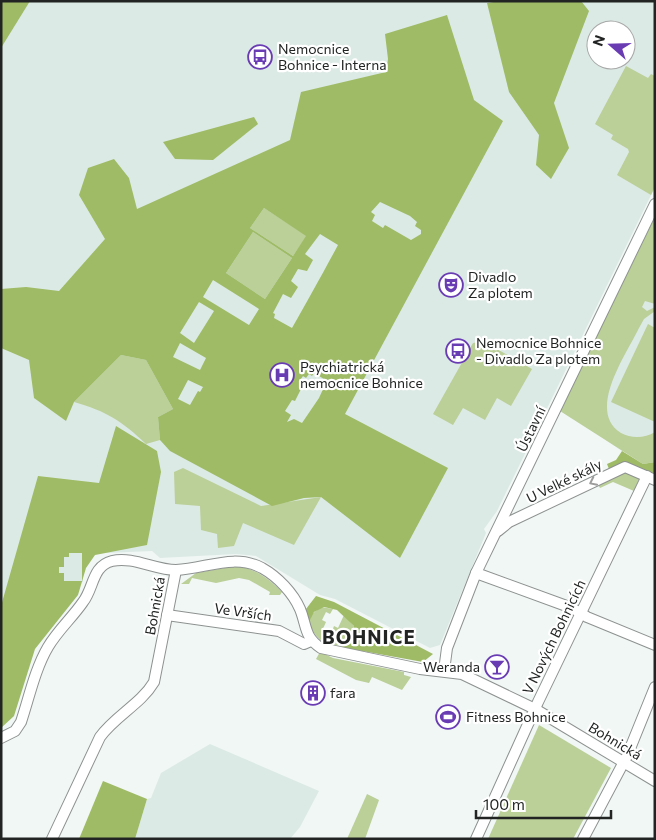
<svg xmlns="http://www.w3.org/2000/svg" width="656" height="840" viewBox="0 0 656 840" font-family="Commissioner,sans-serif">
<rect width="100%" height="100%" fill="#f1f7f5"/>
<g fill="#dceae5" fill-rule="evenodd">
<path d="M1 1H655V187L497 511 484 529 486 533 440 645 430 648 335 599 320 595 256 556 236 554 160 558 152 551 83 554V582L76 583 35 635 1 719ZM596 30H626V60H596Z"/>
<path d="M655 253V462L622 451 577 420Z"/>
<path d="M210 744 319 791 300 827 290 839H135L147 799 151 798 161 773Z"/>
</g>
<g fill="#bbcf98">
<path d="M626 66 648 78 651 74 655 76V187L651 195 617 175 629 152 628 149 611 139 613 135 595 124Z"/>
<path d="M264 208 307 236 293 256 250 228Z"/>
<path d="M655 217V304L645 301 642 307 647 311 655 307V311L644 319 639 328C626 355 586 411 621 433 632 439 645 438 655 432V462L643 464 560 411Z"/>
<path d="M253 232 292 258 265 299 226 273Z"/>
<path d="M648 324 655 328V422L611 402Z"/>
<path d="M483 341 532 369 511 406 497 398 485 420 463 408 453 425 433 414 473 343Z"/>
<path d="M121 355 146 360 173 409 158 417 160 440 146 444C122 421 106 411 74 402Z"/>
<path d="M183 468 261 506 321 497 294 545 243 523 234 546 218 548 217 534 201 530 200 506 175 504 174 472Z"/>
<path d="M623 471 640 477 634 491 613 482 600 488 597 483Z"/>
<path d="M236 566C256 569 268 578 282 592L280 595H269L270 592 249 580 239 578 216 583 192 578 189 584H181L196 573Z"/>
<path d="M321 607 333 609 330 614 326 612 322 620 326 622 322 631 333 636 335 633 332 631 334 626 338 628 344 615 354 626 353 643C332 649 316 644 309 622L312 614Z"/>
<path d="M320 652 333 658 404 672V675L411 677 402 690 372 677 369 683 356 680 316 659Z"/>
<path d="M539 725 611 768 573 839H488Z"/>
<path d="M367 794 379 800 365 839H347Z"/>
</g>
<g fill="#9fbb65" fill-rule="evenodd">
<path d="M1 1H30L1 48Z"/>
<path d="M500 1H581L589 11 554 103 569 148 551 179 536 165 539 135 509 92 487 3Z"/>
<path d="M447 15 474 100 503 121 345 414 448 468 400 558 321 497 304 498 272 506 170 451 160 440 158 417 173 409 146 360 121 355 74 402 66 421 34 398 29 360 1 348V289L26 287 59 291 105 239 79 195 88 168 114 159 129 178 137 209 290 140 301 92 386 72 388 59 385 34ZM380 202 410 216 417 222 415 226 421 230V234L411 240 385 225 383 228 372 221 375 215 371 212ZM264 208 306 236 293 256 250 228ZM253 232 292 258 265 299 226 273ZM320 234 338 245C324 271 307 302 292 328L274 318 275 314 273 313 283 294 291 298 298 287 291 281 298 269 307 271 313 260 305 254ZM213 280 259 309 249 325 203 297ZM199 302 214 311 194 343 180 333ZM180 343 206 358 200 370 173 357ZM314 373 324 379 319 384 324 387 319 398 302 423 294 419 287 422 291 415 285 411 292 400 295 401 305 381 301 379 303 376 306 378 309 374 312 376ZM188 380 203 387 200 392 198 391 190 405 178 399Z"/>
<path d="M254 117 258 124 213 160 175 159 163 142Z"/>
<path d="M116 426 157 451 161 472 147 545 95 555 86 568 78 595 35 649 14 716 1 728V606L38 476 99 483ZM69 553H82V581H64V573H59V567H64V557H69Z"/>
<path d="M622 451 643 464 655 462V475L609 469 607 464 616 460Z"/>
<path d="M316 596 334 602 433 654 423 662 340 647 353 643 354 626 337 610 324 607 314 612 309 622 306 609Z"/>
<path d="M103 781 147 799 135 839H79Z"/>
</g>
<g fill="none" stroke-linecap="round" stroke-linejoin="round">
<g stroke="#8d9290" stroke-width="12">
<g id="minor">
<path d="M498 531 509 522 625 467 655 480"/>
<path d="M476 573 572 608 587 617 655 645"/>
<path d="M167 615 279 631 304 644 311 641"/>
<path d="M444 671 447 648 476 573 655 204"/>
<path d="M1 738 15 731 21 722C29 698 35 669 48 647 58 630 72 618 83 602 94 588 92 566 112 561 133 556 155 570 176 570 206 569 233 553 262 568 278 577 293 593 300 609 307 626 304 637 321 648L420 669 462 674 535 709 655 781"/>
<path d="M52 839 100 737C115 716 141 704 154 682L176 570"/>
<path d="M476 839 538 702 647 476"/>
<path d="M583 839 627 756 655 687"/>
</g>
</g>
<use href="#minor" stroke="#fff" stroke-width="10"/>
</g>
<defs><path id="oneway-chevron" d="M-2-3.5L2.5 0L-2 3.5" fill="none" stroke-width="1.6" stroke-linecap="round" stroke-linejoin="round" transform="scale(1.25)"/></defs>
<use stroke="#9c9c9c" href="#oneway-chevron" transform="translate(593 482) rotate(154)"/>
<defs>
<g id="bus-ring" transform="scale(1.25)"><circle r="9.5" fill="#fff" stroke="#6a3cb4" stroke-width="1.5"/><path d="M-5-6H5V4H4V6H2V4H-2V6H-4V4H-5ZM-3.5-4V0h7V-4ZM-3.5 1.2v1.5H-2V1.2ZM2 1.2v1.5H3.5V1.2Z" fill="#6a3cb4"/></g>
<g id="theatre-ring" transform="scale(1.25)"><circle r="9.5" fill="#fff" stroke="#6a3cb4" stroke-width="1.5"/><path d="M-5-5.5Q0-4 5-5.5V0Q5 5 0 6Q-5 5-5 0ZM-3.3-2.5H-1v1.5H-3.3ZM1-2.5H3.3v1.5H1ZM-2.8 1Q0 5.5 2.8 1Z" fill="#6a3cb4"/></g>
<g id="hospital-ring" transform="scale(1.25)"><circle r="9.5" fill="#fff" stroke="#6a3cb4" stroke-width="1.5"/><path d="M-5-5h3v3.5h4V-5h3V5h-3V1.5h-4V5h-3Z" fill="#6a3cb4"/></g>
<g id="bar-ring" transform="scale(1.25)"><circle r="9.5" fill="#fff" stroke="#6a3cb4" stroke-width="1.5"/><path d="M-6-5H6L.8 .8V4.5H3.5V6h-7V4.5H-.8V.8Z" fill="#6a3cb4"/></g>
<g id="building-ring" transform="scale(1.25)"><circle r="9.5" fill="#fff" stroke="#6a3cb4" stroke-width="1.5"/><path d="M-4-6H4V6H1V3H-1V6H-4ZM-2.5-4.3h1.7v1.8h-1.7ZM.8-4.3h1.7v1.8H.8ZM-2.5-1h1.7V.8h-1.7ZM.8-1h1.7V.8H.8Z" fill="#6a3cb4"/></g>
<g id="stadium-ring" transform="scale(1.25)"><circle r="9.5" fill="#fff" stroke="#6a3cb4" stroke-width="1.5"/><path d="M0-5a6.5 5 0 1 0 0 10a6.5 5 0 1 0 0-10ZM-3.5-1.8h7v3.6h-7Z" fill="#6a3cb4"/></g>
</defs>
<g fill-rule="evenodd">
<use href="#bus-ring" x="260" y="57"/>
<use href="#theatre-ring" x="451" y="285"/>
<use href="#bus-ring" x="458" y="351"/>
<use href="#hospital-ring" x="282" y="375"/>
<use href="#bar-ring" x="497" y="667"/>
<use href="#building-ring" x="313" y="693"/>
<use href="#stadium-ring" x="448" y="717"/>
</g>
<g text-anchor="middle" stroke-width="4.5" stroke-linejoin="round" paint-order="stroke">
<g font-size="14" fill="#222423" stroke="#fff" text-anchor="start">
<text x="278" y="54">Nemocnice<tspan x="278" dy="16">Bohnice - Interna</tspan></text>
<text x="468" y="282">Divadlo<tspan x="468" dy="16">Za plotem</tspan></text>
<text x="476" y="348">Nemocnice Bohnice<tspan x="476" dy="16">- Divadlo Za plotem</tspan></text>
<text x="300" y="372">Psychiatrická<tspan x="300" dy="16">nemocnice Bohnice</tspan></text>
<text x="480" y="672" text-anchor="end">Weranda</text>
<text x="330" y="698">fara</text>
<text x="466" y="722">Fitness Bohnice</text>
</g>
<g font-size="14" fill="#222423" stroke="#fff">
<text transform="translate(531 429) rotate(-64)" y="5">Ústavní</text>
<text transform="translate(564 481) rotate(-26)" y="5">U Velké skály</text>
<text transform="translate(155 606) rotate(-80)" y="5">Bohnická</text>
<text transform="translate(243 612) rotate(8)" y="5">Ve Vrších</text>
<text transform="translate(554 637) rotate(-64)" y="5">V Nových Bohnicích</text>
<text transform="translate(615 741) rotate(31)" y="5">Bohnická</text>
</g>
<g font-size="19" font-weight="bold" letter-spacing="1" fill="#222423" stroke="#fff">
<text x="369" y="644">BOHNICE</text>
</g>
</g>
<rect width="656" height="840" fill="none" stroke="#222423" stroke-width="5"/>
<g transform="translate(611 45) rotate(290)"><circle r="24" fill="#ffffff" stroke="#a7a7a7"/>
<path d="M0-4L9 19L0 12L-9 19Z" fill="#6a3cb4"/>
<text y="-8" font-size="14" font-weight="bold" text-anchor="middle" fill="#222423">N</text>
</g>
<path d="M476 810v8h135v-8" fill="none" stroke="#222423" stroke-width="2.5"/>
<text x="483" y="810" font-size="15" fill="#222423" stroke="#ffffff" stroke-width="4" paint-order="stroke">100 m</text>
</svg>
